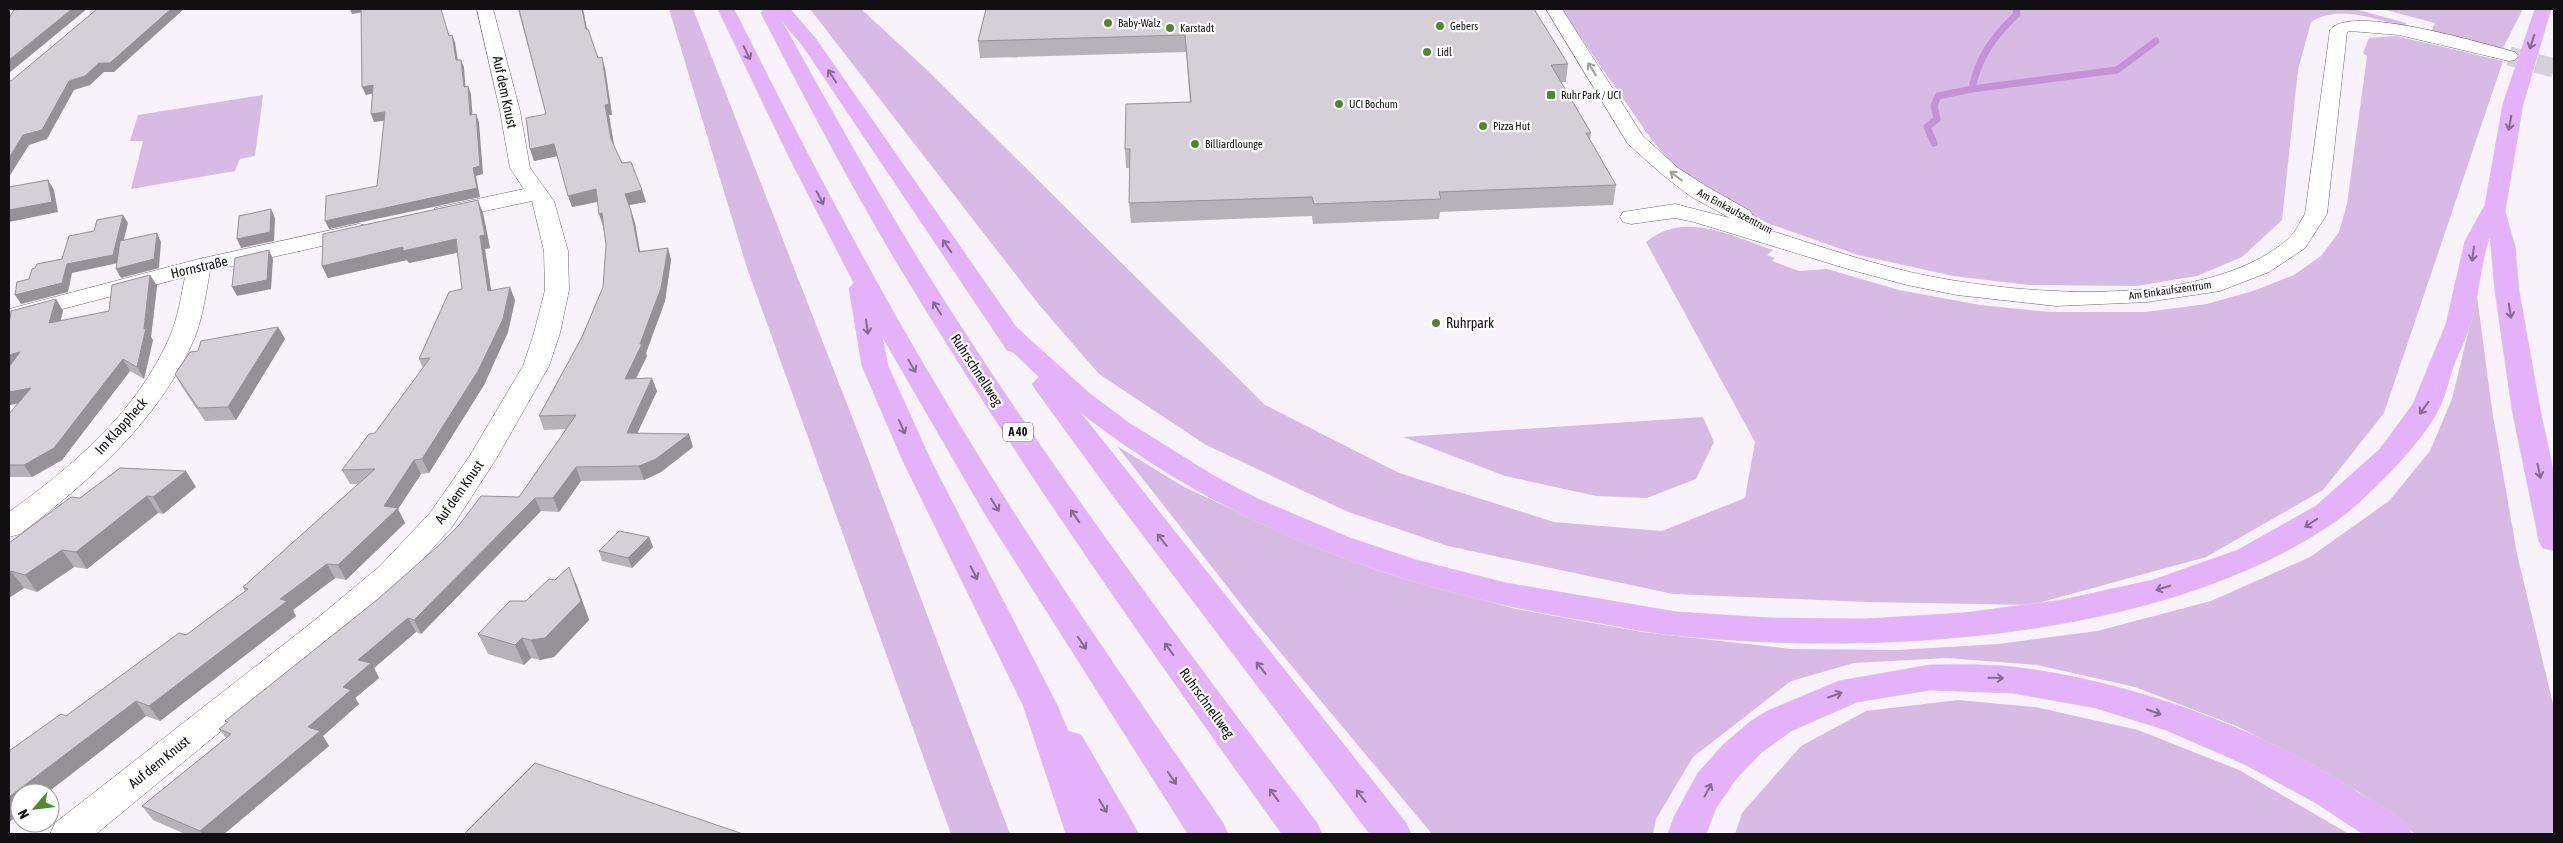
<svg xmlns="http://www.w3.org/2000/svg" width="2563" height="843" viewBox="0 0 2563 843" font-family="'Asap Condensed',sans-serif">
<rect width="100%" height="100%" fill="#f8f2fa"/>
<g fill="#d8bbe5">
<path d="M669 9H693L861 440 1010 834H951L747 268Z"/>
<path d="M810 9H861L927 70 1265 405 1399 473 1554 522 1662 531 1745 498 1755 442 1646 242C1684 210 1732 236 1773 250L1767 255 1775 258 1772 261 1799 271 1827 269 1899 290 1980 305 2050 312H2145L2207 304 2256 290 2294 275 2321 256 2339 232 2347 204 2367 56 2363 53 2369 38 2396 36 2503 61 2384 413 2323 490 2206 557 2031 605 1867 602 1673 594 1448 546 1346 511 1206 445 1099 374 1040 306Z"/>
<path d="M1561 9H2355L2406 23 2405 26C2378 20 2336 4 2311 22L2298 70 2282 220 2242 257 2197 276 2136 286 2029 285 1953 276 1858 255 1767 223 1710 193 1675 167 1651 139Z"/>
<path d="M2382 9H2523L2502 50 2431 32 2435 23Z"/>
<path d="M263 95 255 156 240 159 235 171 131 189 143 141H130L138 115Z"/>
<path d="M2477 296 2492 410 2517 554 2554 708V834H2415L2359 792 2239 727 2135 687 2037 665 1947 658 1854 663 1791 681 1693 757 1656 819 1653 834H1432L1255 622 1117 446 1184 487 1266 525 1376 570 1516 609 1642 632 1791 649 1898 650 1998 644 2097 631 2211 601 2310 557 2389 501 2430 451 2452 399Z"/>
<path d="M1703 417 1714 442 1696 479 1647 498 1596 496 1505 476 1403 437Z"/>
<path d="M1958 700 2035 707 2138 730 2239 770 2349 834H1735L1742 813 1801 746 1866 711Z"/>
</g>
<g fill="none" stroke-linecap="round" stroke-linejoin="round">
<g stroke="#c393d7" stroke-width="7">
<path d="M1972 89C1978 57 1994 36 2017 14L2016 9"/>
<path d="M1934 143 1927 127 1937 119 1934 106 1938 96 1972 89 2117 70 2156 41"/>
</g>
<path stroke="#d5d0d7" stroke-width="19" stroke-dasharray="19 9" stroke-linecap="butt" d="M2509 56 2554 68"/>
<g stroke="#6e6971" stroke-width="1">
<g id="street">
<path d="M477 9H493L520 111 530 168 554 201 568 251 569 290 560 333 549 366 496 459 452 527 402 582 96 834H50L55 823 315 620 380 566 430 513 469 457 523 366 534 333 545 290 544 251 532 201 443 220 435 218 432 213 435 208 524 189 510 168 500 111Z"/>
<path d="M1546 9H1562L1643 136 1678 168 1706 186 1750 211 1753 216 1750 221 1743 222C1799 239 1854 259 1910 272 2011 295 2205 312 2288 239 2295 233 2300 222 2305 214L2330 30C2349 3 2484 44 2515 52L2518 56 2515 60 2509 61 2399 35 2350 31 2347 32 2327 214 2305 248 2269 272 2220 291 2147 302 2056 306 1957 295 1907 285 1848 269 1694 222 1675 218 1631 224 1623 222 1620 217 1623 212 1675 204 1730 218 1690 196 1664 176 1628 144Z"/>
<path d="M359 224 367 226 370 231 367 236 210 271C206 293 203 316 195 337 160 420 90 481 20 534L9 537V512C73 466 138 411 170 336 178 317 181 297 185 277L9 323V309L199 259Z"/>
</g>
</g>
<g stroke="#d4d4d4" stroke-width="1">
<g id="highway">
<path d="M718 9H734C801 143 870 276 947 404 1032 548 1128 685 1223 823L1228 834H1188L985 514 882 336 888 366 931 461 1057 705 1068 731 1081 735 1139 834H1066L1023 705 903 461 862 366 849 288 854 283 790 159Z"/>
<path d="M763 9H790L816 39 1016 327 1089 393 1129 423 1214 476 1258 499 1350 538 1416 560 1506 583 1677 612 1771 618 1864 619 1963 613 2062 600 2153 580 2238 550 2316 506 2380 449 2413 404 2446 324 2465 241 2485 205 2503 104 2535 9H2551L2523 104 2505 212 2515 246 2519 291 2540 409 2554 474V551L2543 548 2539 541 2512 409 2495 291 2490 236C2481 260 2480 285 2474 310 2470 329 2462 346 2454 364 2450 375 2448 385 2444 396 2437 418 2418 441 2403 458 2386 477 2356 507 2336 521 2165 639 1883 656 1682 636 1655 634 1627 628 1600 623 1507 608 1414 586 1326 551 1237 517 1156 471 1080 412L1406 823 1411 834H1370L1111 493 1036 390 1032 384 1039 377 1013 352 1007 350 803 46 781 20C827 102 872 184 921 264 1042 458 1179 641 1317 823L1322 834H1282C1149 649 1017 462 899 266 850 184 805 98 761 13Z"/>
<path d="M1930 665C1957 665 1986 664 2013 667 2129 681 2258 727 2356 791 2375 803 2402 814 2412 834H2363L2316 803 2244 764 2166 730 2096 708 2012 693 1930 690 1857 702 1791 731 1762 752 1736 779 1716 808 1706 834H1668L1674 817 1698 773 1723 745 1751 721 1767 711 1839 681Z"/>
</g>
</g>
<use href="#street" fill="#fff" fill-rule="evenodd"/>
<use href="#highway" fill="#e4b2f8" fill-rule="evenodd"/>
</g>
<g fill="#b7b2b9">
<path d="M518 9H583L587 29 598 58 605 68 612 115H609L614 146 622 163 642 190 646 202 629 205 635 223 640 251 668 248 671 260 665 301 646 353 647 356 636 379 657 391 637 433 693 447 661 472 644 480 581 481 559 512 541 511 421 634 416 632 374 668 379 678 355 698 359 704 323 736 329 746 224 834H185L153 820 142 806 226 738 219 729 227 723 225 721 519 497 567 429 544 430 539 416 582 337 603 287 606 245 603 226 598 202 572 207 557 156 534 161 530 149 546 114Z"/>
<path d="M986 9 1568 64 1566 82H1561L1591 133 1590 140 1616 185 1613 205 1440 212 1439 219 1313 224 1312 216 1131 223 1129 203 1130 168H1126L1125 149 1190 102 1186 52 980 58 978 41Z"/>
<path d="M483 213 490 248 485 249 491 290 515 300 508 332 484 385 429 473 421 474 398 509 405 523 346 580 335 578 293 610 296 616 160 721 146 716 47 793H20V814L9 822V751L66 716 186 635 245 591 243 587 358 484H350L342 470 375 433 423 368 419 359 462 289 457 252 409 263 407 260 328 278 322 266Z"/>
<path d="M150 275 157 286 151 337 153 340 144 379 130 371 62 460 32 477H9V414L18 403 9 405V367L10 365 9 363 56 299 63 311 60 321 109 311Z"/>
<path d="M278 327 285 339 236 420 205 421 182 387 175 374 198 351Z"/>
<path d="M196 487 163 514 158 513 87 569 74 567 37 592 24 588 9 598V543L80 498Z"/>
<path d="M649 537 653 547 632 568 602 561 599 551Z"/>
<path d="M577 586 589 620 554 657 540 660 531 658 524 665 488 654 478 634 526 601Z"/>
</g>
<g fill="#959196">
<path d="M72 9H87L9 73V60Z"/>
<path d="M171 9H184L114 72H104L90 85 74 90 47 139 29 145 9 177V158L23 135 69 81 99 63Z"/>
<path d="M350 9H362L364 12 352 14Z"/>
<path d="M582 9H583L589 40 586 29Z"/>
<path d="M452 35 455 42 459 68 456 60Z"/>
<path d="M602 57 605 68 612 115H609L615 151 611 139 605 105Z"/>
<path d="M461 60 464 67 466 95 464 87Z"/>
<path d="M373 85 376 93 366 95 362 87Z"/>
<path d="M468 86 471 94 473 123 470 115Z"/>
<path d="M385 112 388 120 374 122 371 114Z"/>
<path d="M476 114 479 122 483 174 476 176 480 197 329 229 325 221 473 168Z"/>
<path d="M554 144 558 156 534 161 530 149Z"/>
<path d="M48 180 54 190 58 212 9 222V210Z"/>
<path d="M596 189 600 201 572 207 568 196Z"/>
<path d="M642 190 646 202 629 205 625 194Z"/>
<path d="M478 200 483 213 490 248 485 249 493 304 488 291 480 236Z"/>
<path d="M271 209 275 218 274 241 241 248 237 239Z"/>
<path d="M631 211 635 223 642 264 639 252Z"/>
<path d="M602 213 603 226 599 214Z"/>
<path d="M123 215 128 223 118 263 72 273 68 292 21 304 15 295 67 264Z"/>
<path d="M157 233 161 242 159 268 121 278 116 269Z"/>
<path d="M456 239 461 252 409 263 407 260 328 278 322 266 403 247Z"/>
<path d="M668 248 671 260 665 301 646 353 647 356 629 392 625 379 640 344Z"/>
<path d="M269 250 273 259 271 289 237 296 232 287Z"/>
<path d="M150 275 157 286 151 337 153 340 144 379 137 367 144 329Z"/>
<path d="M510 287 515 300 508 332 484 385 429 473 422 459Z"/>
<path d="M56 299 63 311 57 335 49 323Z"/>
<path d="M278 327 285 339 236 420 228 407Z"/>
<path d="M20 352 12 368 9 363V355Z"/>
<path d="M123 359 130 371 62 460 32 477 24 465Z"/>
<path d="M652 378 657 391 631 447 627 433Z"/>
<path d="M31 388 39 400 9 405V392Z"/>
<path d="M689 434 693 447 661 472 644 480 639 466Z"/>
<path d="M414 460 421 474 398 509 405 523 346 580 338 565 384 506Z"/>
<path d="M576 467 581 481 559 512 553 498Z"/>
<path d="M186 471 196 487 163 514 153 497Z"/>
<path d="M147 496 158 513 87 569 76 552Z"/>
<path d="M535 498 541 511 421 634 414 620Z"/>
<path d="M649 537 653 547 632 568 628 558Z"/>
<path d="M62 550 74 567 37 592 25 575Z"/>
<path d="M327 564 335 578 293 610 296 616 160 721 149 706 280 599Z"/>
<path d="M569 567 577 586 589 620 554 657 540 660 531 640Z"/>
<path d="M11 571 24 588 9 598V573Z"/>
<path d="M408 618 416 632 374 668 379 678 355 698 359 704 323 736 329 746 224 834H202L200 831 308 727 343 687 358 660Z"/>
<path d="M522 638 531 658 524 665 515 645Z"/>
<path d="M136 701 146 716 47 793H20V814L9 822V797Z"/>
</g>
<g fill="#d5cfd7" stroke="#959196">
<path d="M22 9H72L9 60V18L14 10Z"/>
<path d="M97 9H171L110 63H99L85 76 69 81 42 130 23 135 9 158V81H11Z"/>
<path d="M361 9H441L449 36 452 35 456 60H461L464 87 468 86 470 115 476 114 480 166 473 168 477 188 325 221 326 196 377 186 385 112 371 114 373 85 362 87Z"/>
<path d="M519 9H582L586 29H588L598 58 602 57 609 104 605 105 611 139 622 163 631 162 642 190 625 194 631 211 639 252 668 248 661 288 640 344H642L625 379 652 378 627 433 689 434 656 459 639 466 576 467 553 498H535L414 620 408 618 358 660 371 663 343 687 351 690 308 727 320 731 200 831 142 806 231 734 219 729 228 722 225 721 378 599 438 546 460 524 481 496 519 497 576 415 539 416 582 337 603 287 606 245 602 213 599 214 596 189 568 196 554 144 530 149 526 118 546 114Z"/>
<path d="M986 9H1534L1568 64 1551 65 1591 133H1586L1616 185 1439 192 1441 199 1314 204 1312 197 1129 203 1130 149H1125L1126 104 1191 102 1185 35 978 41Z"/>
<path d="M48 180 52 202 9 210V187Z"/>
<path d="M478 200 485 235 480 236 488 291 510 287 503 319 478 371 422 459 414 460 384 506 398 508 338 565 327 564 280 599 287 601 149 706 136 701 9 797V751L61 714 66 716 179 633 186 635 248 589 243 587 375 469 342 470 369 434 375 433 430 358 419 359 449 292 462 289 456 239 403 251V247L322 266 323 234Z"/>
<path d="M271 209 270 232 237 239 239 216Z"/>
<path d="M123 215 113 255 67 264 62 283 15 295 17 282 29 279 32 269 35 268 37 264 62 259 69 236 94 231 97 220Z"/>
<path d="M157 233 154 259 116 269 120 241Z"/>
<path d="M269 250 267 280 232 287 235 258Z"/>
<path d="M150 275 144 329 146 328 137 367 123 359 54 448 24 465H9V414L31 388 9 392V367L20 352 9 355V325L11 311 56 299 49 323 109 311 112 285Z"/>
<path d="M278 327 228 407 198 408 175 374 190 352 198 351 201 341Z"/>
<path d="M120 468 186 471 153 497 147 496 76 552 62 550 25 575 11 571 9 573V543L71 497 80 498Z"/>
<path d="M619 531 649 537 628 558 599 551Z"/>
<path d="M569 567 581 601 545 638 531 640 522 638 515 645 478 634 510 601H526L549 579 555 580Z"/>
<path d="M535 763 743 834H464Z"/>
</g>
<defs><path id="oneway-shaft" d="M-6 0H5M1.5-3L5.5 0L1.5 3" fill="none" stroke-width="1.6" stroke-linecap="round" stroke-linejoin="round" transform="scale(1.25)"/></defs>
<g stroke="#856990">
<use href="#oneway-shaft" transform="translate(2532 42) rotate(108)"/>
<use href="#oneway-shaft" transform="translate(747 53) rotate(64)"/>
<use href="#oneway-shaft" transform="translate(832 76) rotate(-123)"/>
<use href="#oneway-shaft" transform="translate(2510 123) rotate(100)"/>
<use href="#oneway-shaft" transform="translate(820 198) rotate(63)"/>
<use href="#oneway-shaft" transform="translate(947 246) rotate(-125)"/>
<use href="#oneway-shaft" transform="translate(2473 254) rotate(98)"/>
<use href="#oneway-shaft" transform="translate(937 308) rotate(-123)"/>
<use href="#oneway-shaft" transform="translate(2510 311) rotate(81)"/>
<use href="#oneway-shaft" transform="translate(867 327) rotate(82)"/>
<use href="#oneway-shaft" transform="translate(912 366) rotate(60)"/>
<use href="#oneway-shaft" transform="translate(2424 408) rotate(126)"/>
<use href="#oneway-shaft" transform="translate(902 427) rotate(66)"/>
<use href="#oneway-shaft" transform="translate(2539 471) rotate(78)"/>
<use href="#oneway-shaft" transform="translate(995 505) rotate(58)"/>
<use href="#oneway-shaft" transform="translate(1075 516) rotate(-125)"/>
<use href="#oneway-shaft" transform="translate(2311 523) rotate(146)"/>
<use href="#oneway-shaft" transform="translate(1162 540) rotate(-128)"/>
<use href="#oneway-shaft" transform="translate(974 573) rotate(63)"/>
<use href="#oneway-shaft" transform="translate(2163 588) rotate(163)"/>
<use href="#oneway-shaft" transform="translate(1082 643) rotate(56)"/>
<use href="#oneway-shaft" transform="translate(1169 649) rotate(-126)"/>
<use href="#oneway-shaft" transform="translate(1261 668) rotate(-128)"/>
<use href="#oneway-shaft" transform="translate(1996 678) rotate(1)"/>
<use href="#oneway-shaft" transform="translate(1835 695) rotate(-19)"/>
<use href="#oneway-shaft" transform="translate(2154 712) rotate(19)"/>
<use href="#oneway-shaft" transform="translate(1172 778) rotate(56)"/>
<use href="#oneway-shaft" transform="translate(1708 790) rotate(-62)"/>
<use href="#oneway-shaft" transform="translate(1274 795) rotate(-126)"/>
<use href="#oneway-shaft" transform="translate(1361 796) rotate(-128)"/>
<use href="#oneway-shaft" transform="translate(1103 806) rotate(59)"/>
</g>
<g stroke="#a09fa0">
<use href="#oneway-shaft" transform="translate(1592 69) rotate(-122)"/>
<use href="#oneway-shaft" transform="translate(1676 176) rotate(-143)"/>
</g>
<g fill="#4d8a29" stroke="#fff" stroke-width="2">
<circle cx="1108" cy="23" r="5"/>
<circle cx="1440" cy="26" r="5"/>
<circle cx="1170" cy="28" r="5"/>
<circle cx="1427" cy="52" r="5"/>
<rect x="1546" y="90" width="10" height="10" rx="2.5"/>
<circle cx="1339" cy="104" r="5"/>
<circle cx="1483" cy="126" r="5"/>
<circle cx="1195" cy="144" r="5"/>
<circle cx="1436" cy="323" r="5"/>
</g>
<g text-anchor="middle" stroke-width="4.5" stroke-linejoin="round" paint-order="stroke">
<g font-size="11" fill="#110f12" stroke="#fff" text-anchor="start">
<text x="1118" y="27">Baby-Walz</text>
<text x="1450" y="30">Gebers</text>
<text x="1180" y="32">Karstadt</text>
<text x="1437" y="56">Lidl</text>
<text x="1561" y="99">Ruhr Park / UCI</text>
<text x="1349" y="108">UCI Bochum</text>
<text x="1493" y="130">Pizza Hut</text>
<text x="1205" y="148">Billiardlounge</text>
</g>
<g font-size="11" fill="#110f12" stroke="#fff">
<text transform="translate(1735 211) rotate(28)" y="4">Am Einkaufszentrum</text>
<text transform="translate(2170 290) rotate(-8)" y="4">Am Einkaufszentrum</text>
</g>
<rect fill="#fff" stroke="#585759" stroke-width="1" x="1003" y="422.5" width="30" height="19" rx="4"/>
<g font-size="12" font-weight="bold" fill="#110f12">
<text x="1018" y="436">A 40</text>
</g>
<g font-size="14" fill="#110f12" stroke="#fff">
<text transform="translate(505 92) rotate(78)" y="5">Auf dem Knust</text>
<text transform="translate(199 267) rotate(-13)" y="5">Hornstraße</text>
<text transform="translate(977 370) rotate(57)" y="5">Ruhrschnellweg</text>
<text transform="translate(121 426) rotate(-48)" y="5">Im Klappheck</text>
<text transform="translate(459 492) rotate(-55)" y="5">Auf dem Knust</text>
<text transform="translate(1207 703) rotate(54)" y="5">Ruhrschnellweg</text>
<text transform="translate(159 762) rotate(-39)" y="5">Auf dem Knust</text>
</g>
<g font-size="14" fill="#110f12" stroke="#fff" text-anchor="start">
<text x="1446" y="328">Ruhrpark</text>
</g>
</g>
<rect width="2563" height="843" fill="none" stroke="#110f12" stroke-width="20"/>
<g transform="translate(35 808) rotate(242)"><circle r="24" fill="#ffffff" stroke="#a09fa0"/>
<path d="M0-4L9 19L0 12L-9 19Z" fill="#4d8a29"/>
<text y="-8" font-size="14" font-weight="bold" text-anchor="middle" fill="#110f12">N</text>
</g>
</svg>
